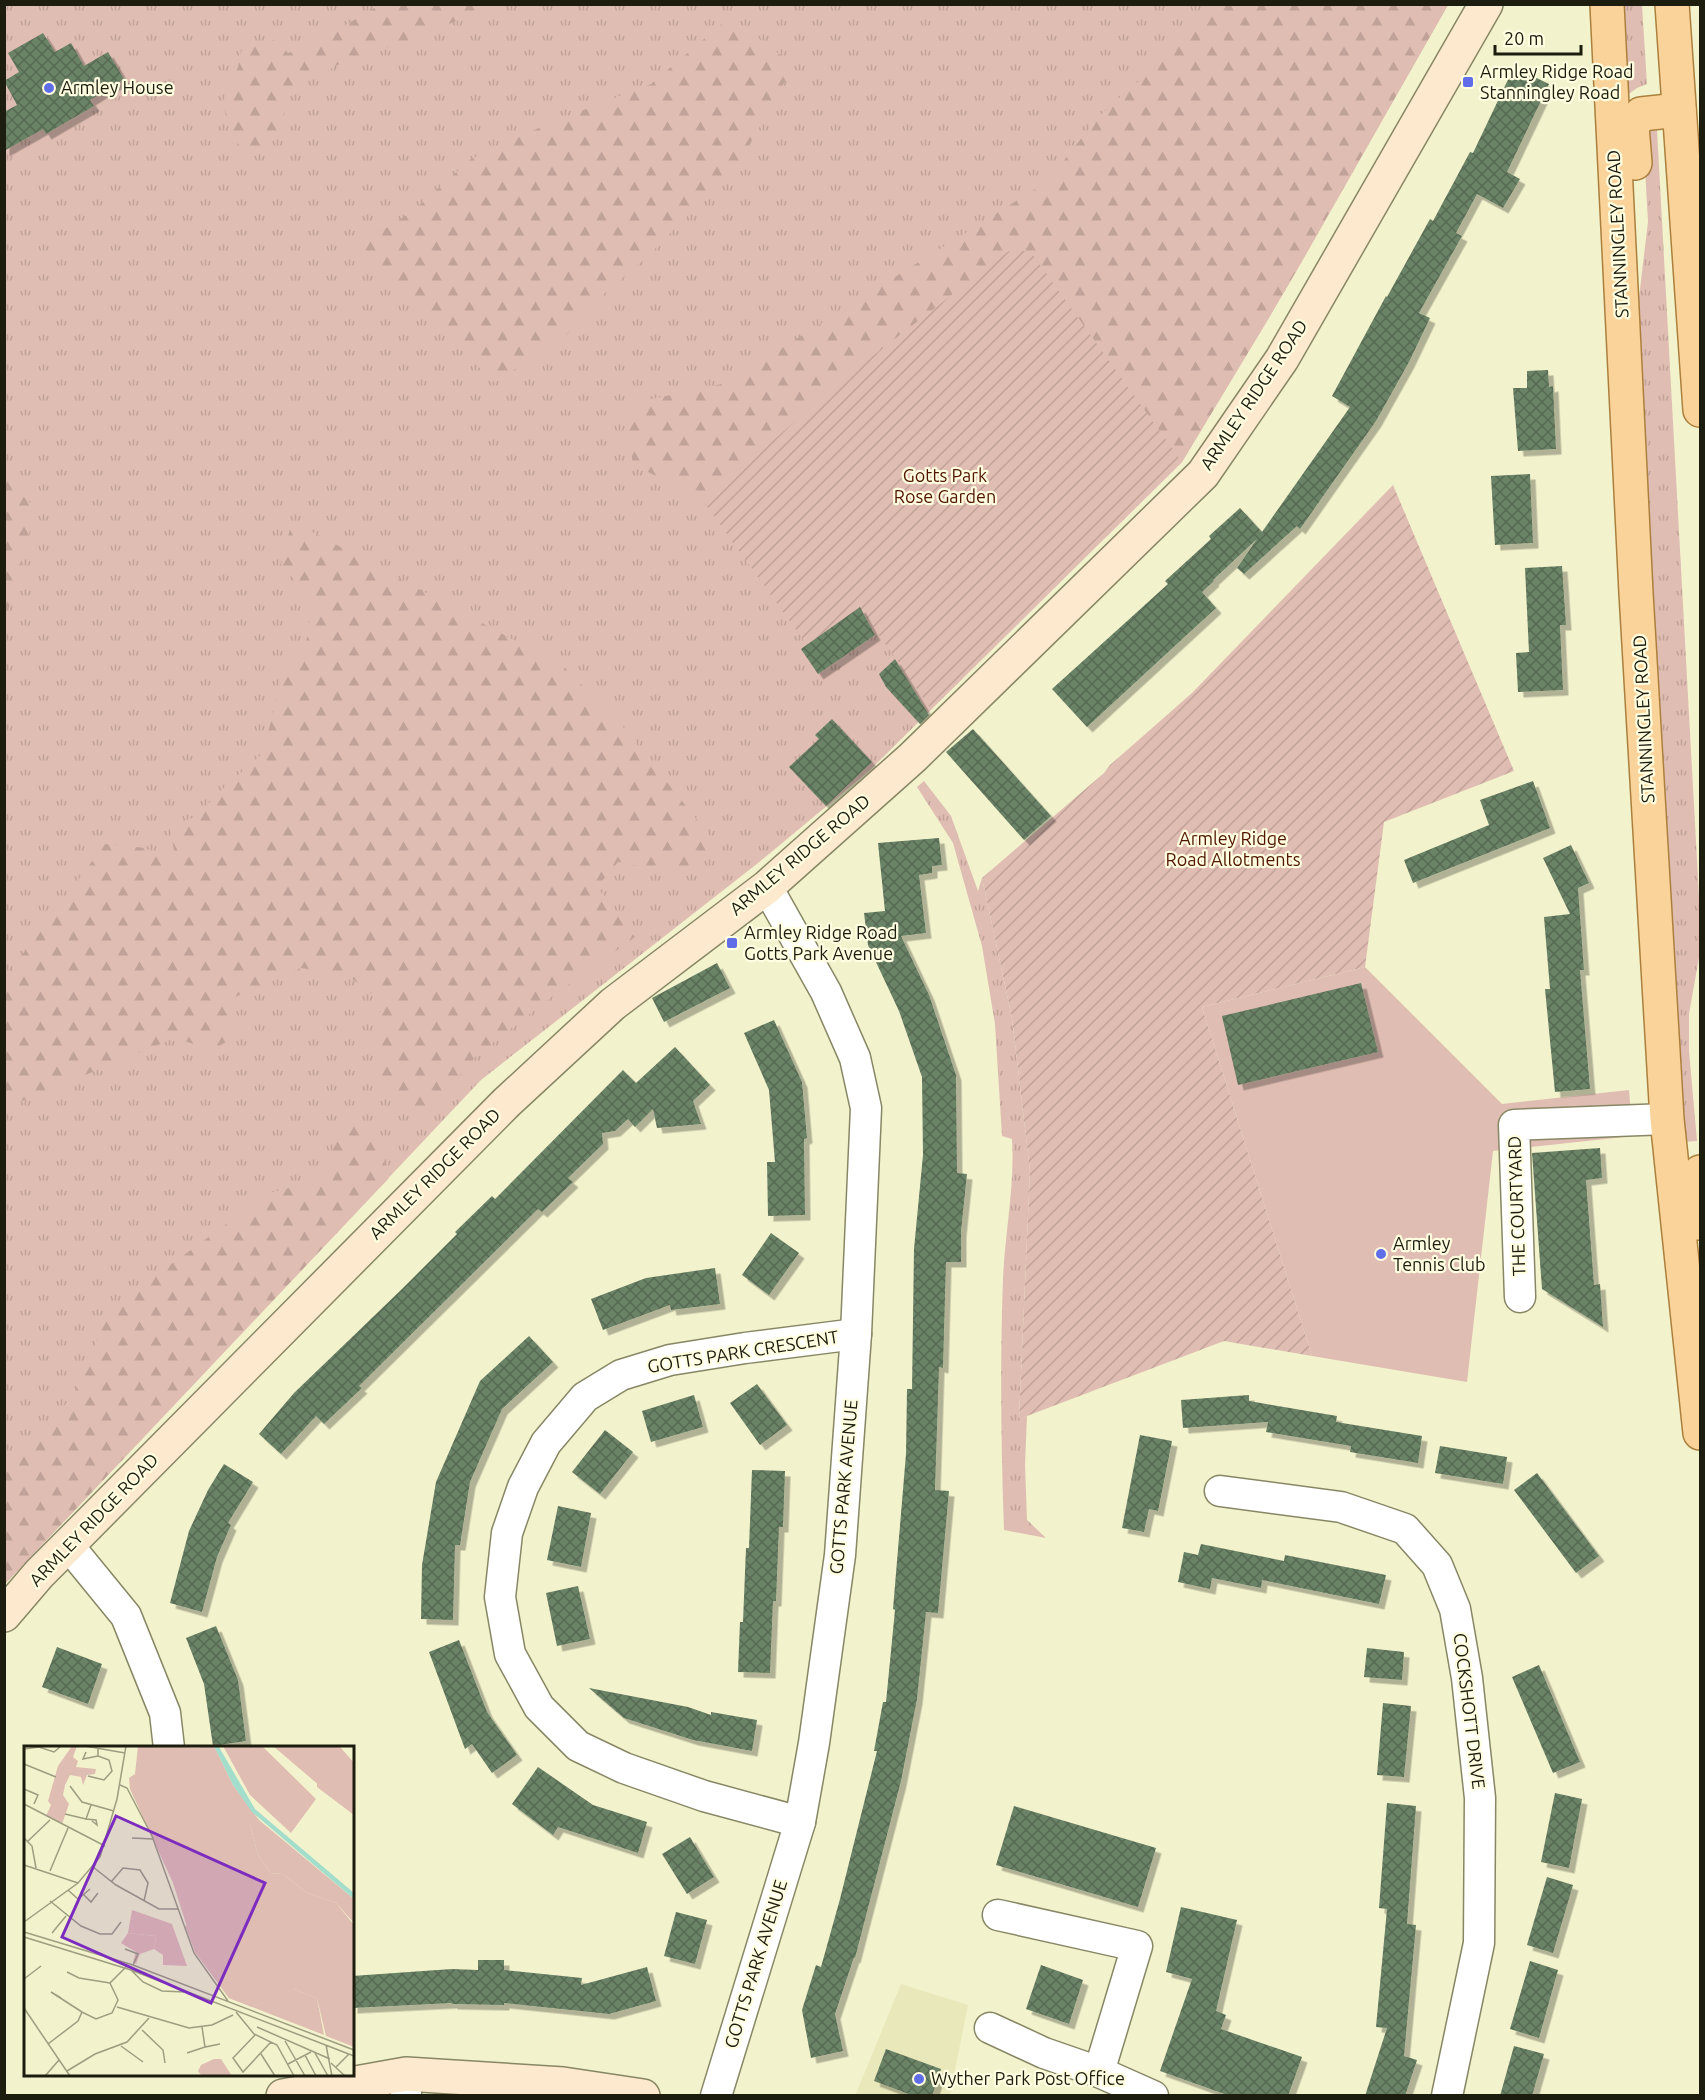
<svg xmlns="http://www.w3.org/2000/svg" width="1705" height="2100" viewBox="0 0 1705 2100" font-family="Ubuntu,sans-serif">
<defs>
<pattern id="grass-tufts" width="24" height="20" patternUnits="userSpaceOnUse" patternTransform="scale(1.5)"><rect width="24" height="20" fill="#e0bdb2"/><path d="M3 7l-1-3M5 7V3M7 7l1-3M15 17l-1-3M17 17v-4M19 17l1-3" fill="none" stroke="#c0a298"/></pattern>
<pattern id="forest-firs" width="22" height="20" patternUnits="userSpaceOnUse" patternTransform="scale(1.5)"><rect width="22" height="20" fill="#e0bdb2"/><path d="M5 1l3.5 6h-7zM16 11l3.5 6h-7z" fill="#c0a298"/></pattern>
<pattern id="garden-furrows" width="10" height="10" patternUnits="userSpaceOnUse" patternTransform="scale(1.5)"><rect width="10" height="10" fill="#e0bdb2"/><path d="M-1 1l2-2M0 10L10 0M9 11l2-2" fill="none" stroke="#c0a298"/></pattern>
<pattern id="building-cross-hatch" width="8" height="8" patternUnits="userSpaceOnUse" patternTransform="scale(1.5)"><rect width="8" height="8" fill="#6b8266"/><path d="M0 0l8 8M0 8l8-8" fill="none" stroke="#576a52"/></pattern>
<filter id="shadow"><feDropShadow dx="5.5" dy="5.5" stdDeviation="0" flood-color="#0004"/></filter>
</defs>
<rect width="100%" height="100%" fill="#f2f2cc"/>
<path fill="#e9e8bb" d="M901 1984 968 2005 950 2095 855 2096Z"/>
<g fill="url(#grass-tufts)">
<path d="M5 5H1448L1292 279 1182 462 869 771 758 863 481 1080 5 1584Z"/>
<path d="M1625 5H1642L1647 84 1637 88 1626 96Z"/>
<path d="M1657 130 1700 915V952L1689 1014V1051L1697 1141 1683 1142 1637 334V314L1648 222 1643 132Z"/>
<path d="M924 781 951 816 978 891 982 878 1012 1018 1030 1171 1019 1418 1027 1416 1025 1465 1027 1520 1046 1538 1004 1530C1001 1446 1000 1363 1003 1279 1005 1232 1015 1186 1012 1139L1002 1136 995 1024 982 946 953 843 917 787Z"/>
</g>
<g fill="url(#forest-firs)">
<path d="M381 4 498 5 397 44 343 62 292 91 278 132 252 154 234 141 222 103 238 67 242 49 274 40 288 53 310 46Z"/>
<path d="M1224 5H1448L1269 318 1182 462 1030 251H1009L852 372 703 501 633 464 624 405 726 383 1048 181 1098 117Z"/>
<path d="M730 17 794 65 740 162 647 257 597 300 561 341 494 382 356 247 413 211 471 159 552 122 651 84Z"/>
<path d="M5 479 36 508 5 622Z"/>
<path d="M292 521 564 667 624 728 717 845 677 873 618 862 597 887 635 937 546 1001 476 1056 424 1120 381 1089 378 1024 383 1002 347 975 301 968 233 998V1038L212 1050 175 1038 5 1108 4 1006 10 971 105 844 146 848 162 860 175 856 170 827 197 816 218 793 263 753 285 664 305 652 312 601 281 564Z"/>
<path d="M342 1122 377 1133 389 1178 5 1584V1470L73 1396 111 1308 269 1193 322 1180Z"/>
</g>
<g fill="url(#garden-furrows)">
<path d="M1009 251H1030L1182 462 931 709 860 608 807 645 703 501 852 372Z"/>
<path d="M1393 485 1514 771 1384 822 1365 967 1202 1007 1312 1356 1224 1341 1019 1419 1030 1171 1012 1018 982 878 1104 773 1110 765 1192 693Z"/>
</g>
<path fill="#e0bdb2" d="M1365 967 1502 1104 1629 1090 1633 1136 1493 1151 1467 1382 1312 1356 1202 1007Z"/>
<g fill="url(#building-cross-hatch)" filter="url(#shadow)">
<path d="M43 33 55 52 71 43 84 66 108 52 124 79 90 100 94 106 46 134 43 129 4 151V112L17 105 4 81 19 72 8 53Z"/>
<path d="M1514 67 1549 84 1507 172 1520 179 1503 208 1477 194 1456 233 1462 236 1419 313 1430 318 1409 362 1376 421 1300 529 1297 526 1244 574 1237 568 1257 539 1213 580 1214 581 1202 592 1216 608 1087 727 1052 689 1168 584 1165 581 1211 539 1209 536 1240 508 1262 532 1350 407 1332 396 1386 296 1387 297 1430 219 1433 221 1470 152 1473 153Z"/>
<path d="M1548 370 1549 387 1553 386 1556 449 1518 451 1513 388H1527V371Z"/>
<path d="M1530 474 1533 543 1495 545 1491 476Z"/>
<path d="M1562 566 1566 625H1560L1563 690 1518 692 1516 653 1529 652 1525 568Z"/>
<path d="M860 607 875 635 818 674 801 649Z"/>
<path d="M895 659 929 715 920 724 886 687 879 674Z"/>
<path d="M832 719 872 762 826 806 789 767 819 739 815 735Z"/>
<path d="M973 729 1051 816 1024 840 946 752Z"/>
<path d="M1533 781 1550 828 1413 883 1404 860 1489 825 1480 800Z"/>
<path d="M939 838 942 865 932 866V873L919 875 926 933 901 936 929 995 956 1075 957 1173 967 1174 961 1231V1262H946L943 1368 939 1367 935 1490 949 1491 938 1613 926 1612 917 1699 901 1781 855 1958 854 1957 835 2014 843 2051 811 2058 802 2010 816 1965 821 1967 840 1899 877 1751H874L883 1702H886L895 1610 893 1609 906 1454 907 1389H912L914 1249 923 1155 922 1077 899 1011 868 945 864 913 885 911 878 843Z"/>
<path d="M1571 845 1589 883 1578 888 1584 970H1580L1590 1089 1555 1092 1545 989H1550L1544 917 1570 914 1543 858Z"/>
<path d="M717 963 730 988 664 1022 652 998Z"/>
<path d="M1361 983 1378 1052 1238 1085 1222 1016Z"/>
<path d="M774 1020 802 1082 807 1138 804 1139 805 1215 768 1216 767 1162H775L769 1090 744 1033Z"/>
<path d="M675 1047 710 1085 693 1101 701 1124 657 1128 653 1109 635 1127 628 1119 615 1131 602 1133 603 1144 568 1178 573 1182 542 1212 538 1209 359 1386 362 1388 324 1424 316 1416 281 1454 259 1434 294 1393 402 1289 457 1234 455 1232 492 1196 495 1199 623 1070 636 1083Z"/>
<path d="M1600 1148 1602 1178 1586 1180 1594 1285 1600 1284 1603 1327 1542 1289 1532 1153Z"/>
<path d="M771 1233 799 1253 769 1295 742 1275Z"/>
<path d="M715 1268 720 1304 671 1310 670 1305 603 1330 591 1299 646 1278Z"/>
<path d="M529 1336 553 1362 502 1409 470 1482 460 1545H455L453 1620 421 1619 422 1565 436 1482 480 1381Z"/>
<path d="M757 1384 787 1425 760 1445 730 1403Z"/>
<path d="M694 1395 703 1427 651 1442 642 1411Z"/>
<path d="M1249 1395V1401L1337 1416 1336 1422 1422 1436 1418 1463 1350 1452 1351 1446 1266 1432 1268 1422 1183 1428 1181 1400Z"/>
<path d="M605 1430 633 1452 600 1494 572 1472Z"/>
<path d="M1140 1435 1172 1441 1158 1511 1149 1509 1144 1532 1122 1528Z"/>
<path d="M1440 1446 1507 1457 1503 1484 1435 1473Z"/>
<path d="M224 1464 253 1482 228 1523 231 1525 217 1557 202 1612 170 1603 189 1531 208 1490Z"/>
<path d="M752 1470 785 1471 783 1527H779L776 1601H773L770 1673 738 1672 740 1622H743L746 1548H749Z"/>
<path d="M1537 1473 1599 1556 1576 1573 1514 1490Z"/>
<path d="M558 1506 591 1513 581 1567 547 1560Z"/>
<path d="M1201 1544 1284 1561 1285 1555 1386 1575 1379 1604 1262 1580 1261 1588 1212 1578 1210 1589 1178 1582 1184 1552 1198 1555Z"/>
<path d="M578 1586 590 1639 557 1646 546 1593Z"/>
<path d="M216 1626 238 1680 246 1741 213 1746 204 1684 186 1638Z"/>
<path d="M459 1640 487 1712 517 1755 492 1773 472 1744 465 1749 429 1652Z"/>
<path d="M57 1647 102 1664 88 1704 42 1687Z"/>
<path d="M1367 1648 1404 1652 1402 1680 1364 1677Z"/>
<path d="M1539 1665 1580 1762 1553 1773 1512 1677Z"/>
<path d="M589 1688 688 1707 711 1715V1712L757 1720 752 1751 693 1740 624 1718Z"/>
<path d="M1383 1703 1411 1706 1404 1777 1377 1775Z"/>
<path d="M538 1767 593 1805 647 1822 638 1853 558 1827 553 1835 512 1804Z"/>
<path d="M1555 1793 1582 1799 1569 1868 1541 1862Z"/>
<path d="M1387 1803 1416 1806 1407 1924 1416 1925 1404 2056 1417 2060 1405 2096H1365L1387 2028 1376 2027 1387 1909 1379 1908Z"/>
<path d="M1014 1806 1156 1848 1138 1907 996 1865Z"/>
<path d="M690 1837 714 1877 687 1894 662 1854Z"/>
<path d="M1547 1877 1573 1885 1553 1953 1527 1945Z"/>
<path d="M1181 1907 1237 1920 1216 2011 1226 2015 1221 2029 1302 2057 1288 2096H1230L1160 2071 1192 1979 1166 1972Z"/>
<path d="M676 1912 707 1920 695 1964 664 1956Z"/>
<path d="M478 1960H504V1970L582 1978 581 1985 647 1967 656 2001 609 2014 504 2003V2005L452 2004V2003L352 2008V1976L452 1969 478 1970Z"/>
<path d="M1530 1961 1558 1970 1539 2038 1510 2029Z"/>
<path d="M1041 1965 1083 1980 1069 2024 1026 2009Z"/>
<path d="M1514 2046 1544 2054 1532 2096H1500Z"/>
<path d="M886 2049 941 2069 932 2096H914L874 2081Z"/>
</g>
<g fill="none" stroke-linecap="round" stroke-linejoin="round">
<g stroke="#888765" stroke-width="33">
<g id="street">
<path d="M1520 1297 1514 1125 1667 1119"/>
<path d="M1220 1491 1341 1507 1405 1529 1437 1565 1455 1609 1467 1678 1480 1798 1479 1943 1447 2096"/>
<path d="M68 1545 126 1616 165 1713 169 1748"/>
<path d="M800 1822 704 1796 624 1768 578 1746 539 1707 510 1654 500 1597 507 1533 523 1487 546 1443 585 1397 621 1375 670 1360 745 1348 856 1334"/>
<path d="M998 1915 1137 1946 1099 2072"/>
<path d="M990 2028 1044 2053 1099 2072 1153 2096"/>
<path d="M406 2096V2074"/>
<path d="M716 2096 800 1822 814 1743 840 1555 856 1334 866 1108 855 1058 826 992 767 887"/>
</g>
</g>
<g stroke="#888765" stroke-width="36">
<g id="secondary">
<path d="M4 1615 39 1574 68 1545 506 1103 613 1004 767 887 912 758 1203 474 1282 359 1486 4"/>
<path d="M283 2096 406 2074 563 2084 643 2096"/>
</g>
</g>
<g stroke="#ab803e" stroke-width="36">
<g id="primary">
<path d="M1607 4 1636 593 1667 1119 1700 1433"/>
<path d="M1672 4 1700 410"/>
<path d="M1635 163 1632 126 1641 114 1679 110"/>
<path d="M1698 1223 1695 1181 1700 1172"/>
</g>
</g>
<use href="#street" stroke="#fff" stroke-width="30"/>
<use href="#secondary" stroke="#fde9cd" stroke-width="33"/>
<use href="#primary" stroke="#fad39a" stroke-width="33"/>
</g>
<g fill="#5f6ee6" stroke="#fffee0" stroke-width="2">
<rect x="1462" y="76" width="12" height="12" rx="3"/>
<circle cx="49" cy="88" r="6"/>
<rect x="726" y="937" width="12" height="12" rx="3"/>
<circle cx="1381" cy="1254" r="6"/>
<circle cx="919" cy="2079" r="6"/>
</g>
<g text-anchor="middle" stroke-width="4.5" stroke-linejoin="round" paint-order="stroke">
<g font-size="18" fill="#1d1d0f" stroke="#fffee0" text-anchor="start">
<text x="1480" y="78">Armley Ridge Road<tspan x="1480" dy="21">Stanningley Road</tspan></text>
<text x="61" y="94">Armley House</text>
<text x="744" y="939">Armley Ridge Road<tspan x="744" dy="21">Gotts Park Avenue</tspan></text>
<text x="1393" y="1250">Armley<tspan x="1393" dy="21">Tennis Club</tspan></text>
<text x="931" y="2085">Wyther Park Post Office</text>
</g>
<g font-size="18" fill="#1d1d0f" stroke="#fffee0">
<text transform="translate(1618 234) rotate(-93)" y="6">STANNINGLEY ROAD</text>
<text transform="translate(1254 395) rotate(-56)" y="6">ARMLEY RIDGE ROAD</text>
<text transform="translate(1644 719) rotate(-93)" y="6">STANNINGLEY ROAD</text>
<text transform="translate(800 855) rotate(-40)" y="6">ARMLEY RIDGE ROAD</text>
<text transform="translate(435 1174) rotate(-45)" y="6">ARMLEY RIDGE ROAD</text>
<text transform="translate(1517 1206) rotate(-92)" y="6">THE COURTYARD</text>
<text transform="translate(743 1352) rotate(-9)" y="6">GOTTS PARK CRESCENT</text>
<text transform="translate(844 1487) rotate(-85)" y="6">GOTTS PARK AVENUE</text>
<text transform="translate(94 1520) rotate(-46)" y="6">ARMLEY RIDGE ROAD</text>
<text transform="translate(1469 1711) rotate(83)" y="6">COCKSHOTT DRIVE</text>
<text transform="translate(756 1964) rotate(-73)" y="6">GOTTS PARK AVENUE</text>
</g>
<g font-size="18" fill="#501500" stroke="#fffee0">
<text x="945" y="482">Gotts Park<tspan x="945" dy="21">Rose Garden</tspan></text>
<text x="1233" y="845">Armley Ridge<tspan x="1233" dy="21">Road Allotments</tspan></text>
</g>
</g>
<g transform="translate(24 1746)">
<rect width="330" height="330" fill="#f2f2cc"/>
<path d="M48 0H53L49 11 54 15 52 21 72 23 71 28 63 29 59 39 57 31 46 29 41 39 39 49 45 58 38 78 22 70 27 59 24 55 34 20ZM114 0 191 2 227 82 234 109 247 127 259 128 283 147 312 157 330 179V301L302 290 293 252 271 243 228 261 205 252 171 206 149 137 106 43 105 32 111 28ZM199 0H238L292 53 267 87 226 49ZM249 0H315L330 17V69ZM190 313H197L208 330H178L174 325 177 319Z" fill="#e0bdb2"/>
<path d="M178 0H190L209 39 235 74 330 153V177L312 157 283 147 259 128 247 127 234 109 227 82 188 13 189 7 111 43 118 54H131L135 77 141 81 135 87 151 125 145 127 106 40 167 11ZM254 0H270L274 8 283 4 294 25 308 5 299 0H315L330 17V30L315 48 329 55 330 69 293 41V36ZM313 8 327 21 313 38 307 20ZM142 53 164 86 165 96 178 117 175 122 179 131 195 141 176 155 159 161 160 153 155 152 148 131 158 132 163 127V94L156 80 147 76ZM199 99 208 102 211 119 204 123 194 115ZM214 103 228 106 236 122 218 125ZM227 149 231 184 259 185 226 187 222 150ZM212 154 217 188 211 191 198 160ZM188 167 193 168 195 205 210 247 218 252 259 241 286 221 294 223 302 215 316 210 321 199 330 208 300 235 296 253 270 243 228 261 205 252 171 206 191 201 183 171ZM290 188 291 191 247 213 251 220 247 226 223 236 215 222V208L220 210 225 221 230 214 226 209 233 203H260L278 190Z" fill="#e0bdb2" fill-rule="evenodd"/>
<path d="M108 164 148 178 163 220 139 219V209L130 203 132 190 104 187ZM183 171 191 200 171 206 161 180ZM270 243 293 252 300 289 228 261Z" fill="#e0bdb2"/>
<path d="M114 0H133L143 21 127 28ZM137 0H160L165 11 146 19ZM104 187 132 190 130 203 116 208 112 218 109 216 112 206 97 197Z" fill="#e0bdb2"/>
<path d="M190 0 195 1 231 63 330 147V153L228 66 209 39Z" fill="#a3ddcb"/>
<path fill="none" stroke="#9d9d80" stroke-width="1.5" d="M61 0 101 7M0 3 15 1 30 6 37 0M62 6 59 13 74 10M0 18 32 31M64 30 80 34 88 25 85 14 74 10V3M96 39 103 42 128 90 170 207 204 255M46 40 58 56 90 65M0 43 14 49 10 58M0 58 81 100M67 59 62 73 72 74 73 79 68 75M41 68 62 73M0 92 8 100 12 122M108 92 129 93M4 95 26 74M0 119 54 137M69 121 92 139 135 163H154M26 125 44 82M87 136 99 122 116 124 124 137 120 155M44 144 54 153 66 143M60 149 67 156 74 147M26 155 57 180 76 188H88L97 176M0 176 54 137 76 111 93 53 102 0M0 186 109 219 330 304M28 187 42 170M0 191 107 224 330 310M101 203 114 208 109 219M107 224 119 236 138 245 161 246M43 226 55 232 86 237M0 233 17 220M37 252 27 246 58 266M93 261 165 282 188 279 209 269M0 262 46 330M212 266 230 288 253 299 270 330M178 281 181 301 196 298M233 281 306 313M118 284 139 304 141 317M231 289 209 312 219 326 247 296M261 295 281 330M24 298 54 275 58 266 72 273 88 267 94 254 86 237 102 221M302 299 308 330M97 300 119 316M163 307 181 301M291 307 304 330M237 308 251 330M281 309 292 330M307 317 321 330M264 318 287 306M312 321 325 308M43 325 71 308 103 296 125 272M21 330 35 314"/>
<path fill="#7b2cbf" fill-opacity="0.15" stroke="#7b2cbf" stroke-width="3" d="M92 70 241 137 187 257 38 191Z"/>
<rect width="330" height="330" fill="none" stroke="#1d1d0f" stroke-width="3"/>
</g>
<rect width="1705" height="2100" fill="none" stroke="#1d1d0f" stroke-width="12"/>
<path d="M1495 45v9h86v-9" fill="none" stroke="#1d1d0f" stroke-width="3"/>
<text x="1504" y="45" font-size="18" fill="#1d1d0f" stroke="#fffee0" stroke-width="4.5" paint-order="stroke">20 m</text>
</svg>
